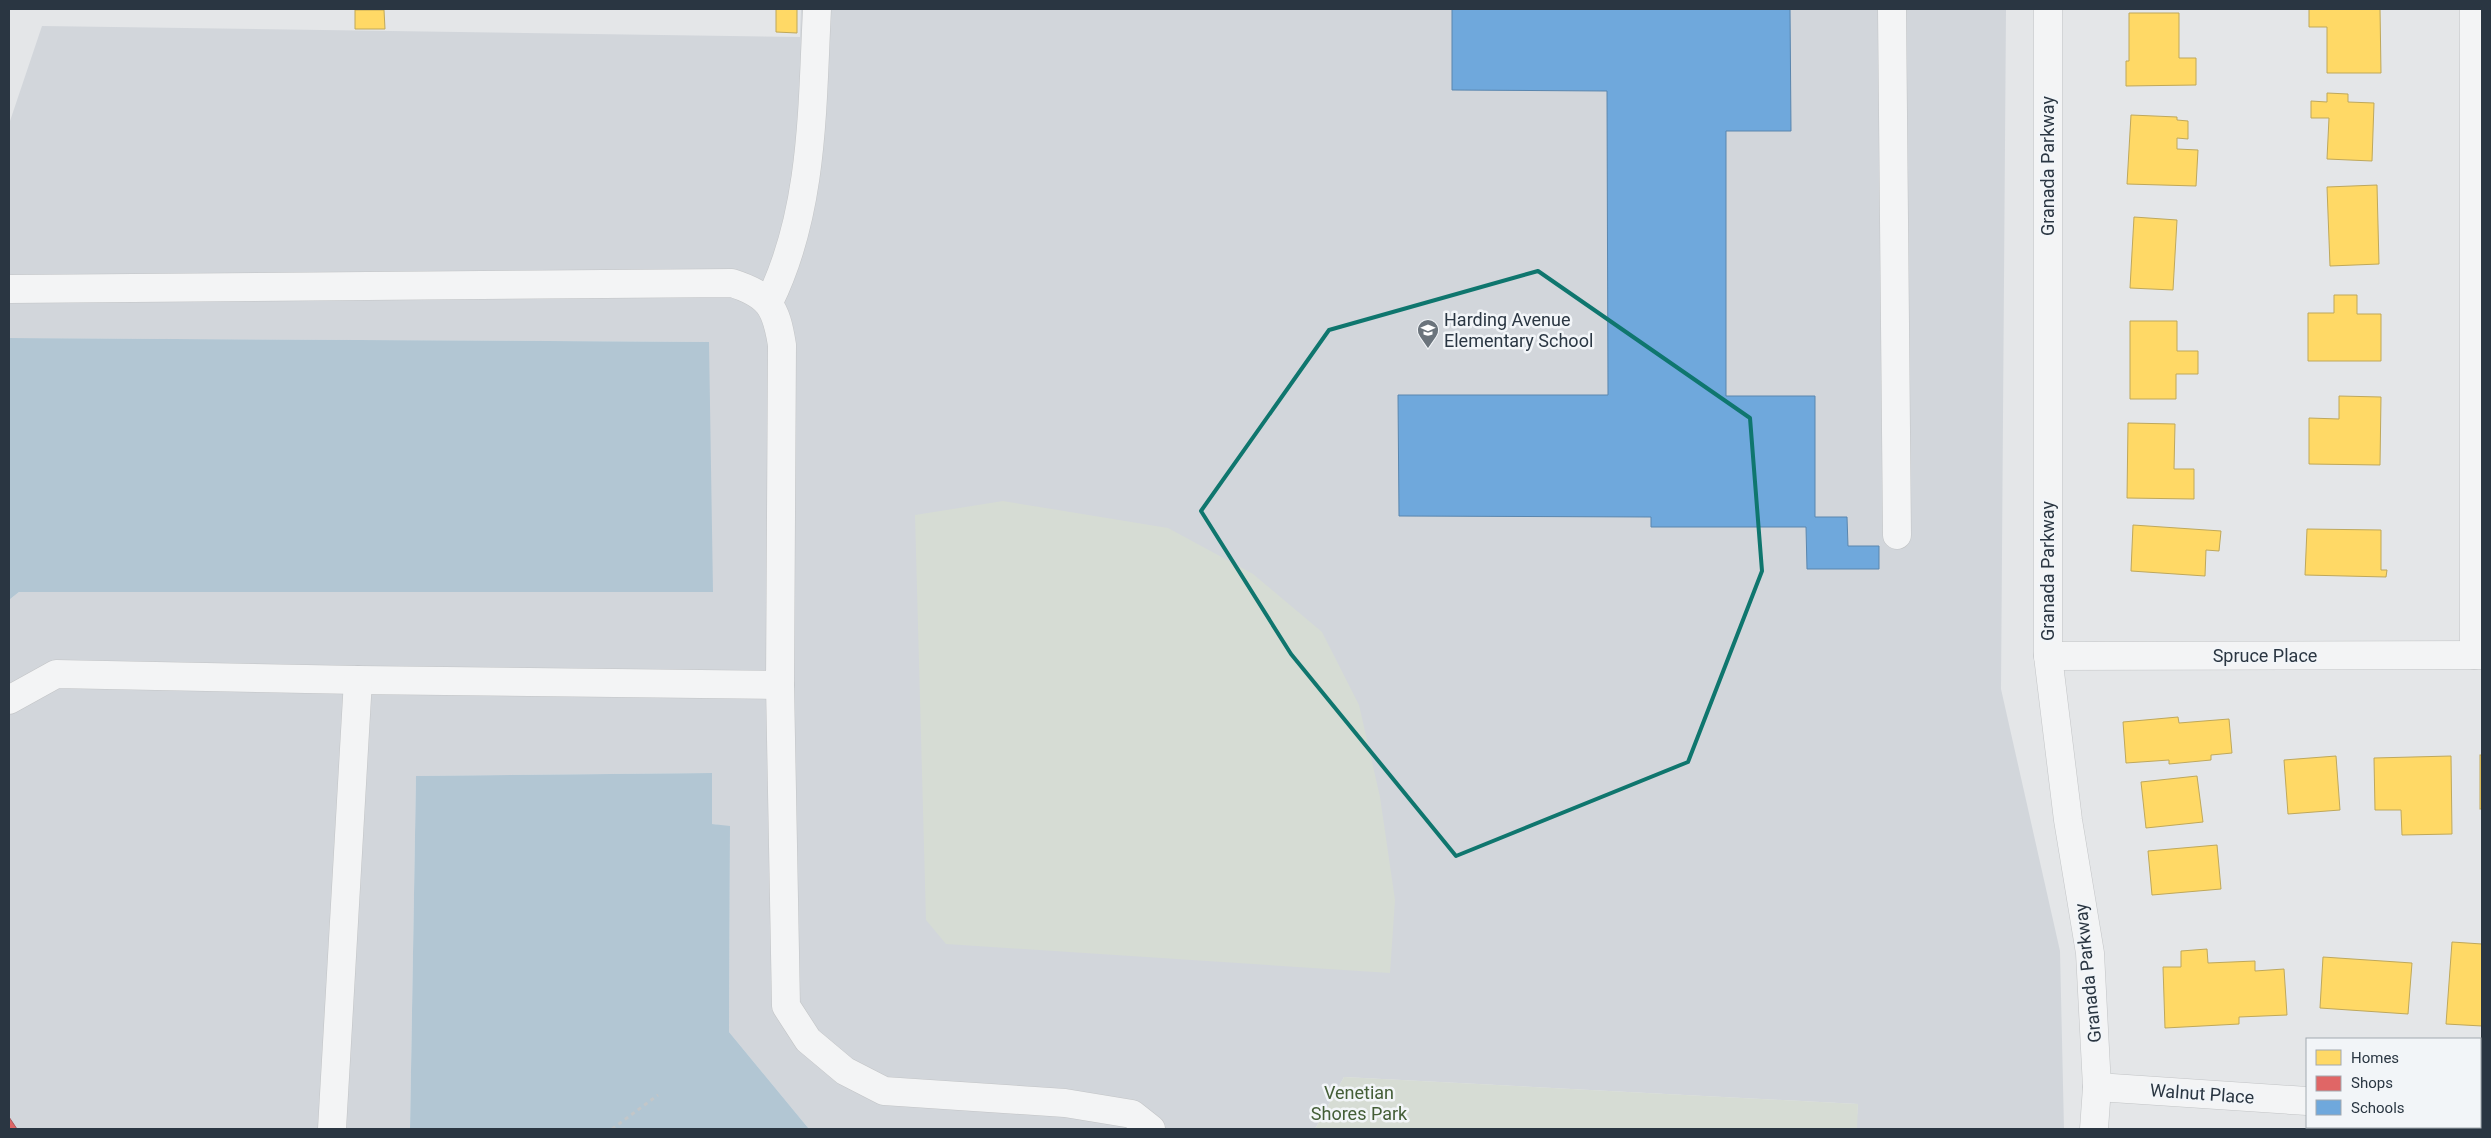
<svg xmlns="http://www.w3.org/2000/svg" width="2491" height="1138" viewBox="0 0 2491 1138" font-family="Roboto,sans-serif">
<rect width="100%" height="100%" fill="#e4e6e8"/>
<path fill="#d2d6db" d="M801 9H2006L2001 689 2060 951 2064 1129H1856L1858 1104 1344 1077 1315 1129H809L729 1032 730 827 712 824V773L416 776 410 1129H9V600L19 592 709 342 9 338V124L42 26 800 37Z"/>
<g fill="#d6dcd4">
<path d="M1003 501 1168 528 1253 574 1322 632 1359 705 1380 797 1395 900 1390 973 946 944 926 920 915 515Z"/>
<path d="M1344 1077 1858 1104 1857 1129H1315Z"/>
</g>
<g fill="#b2c6d3">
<path d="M9 338 709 342 713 592H19L9 600Z"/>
<path d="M712 773V824L730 826 729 1032 809 1129H410L416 776Z"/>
</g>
<g fill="#ffd966" stroke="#bfa85b">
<path d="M776 9H797V33L776 32Z"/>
<path d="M2309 9H2380L2381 73H2327V27H2309Z"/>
<path d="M355 10H384L385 29H355Z"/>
<path d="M2129 13H2179V58H2196V85L2126 86V61H2129Z"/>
<path d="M2327 93 2348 94V102L2374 103 2372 161 2327 159 2329 118H2311V101L2327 102Z"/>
<path d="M2131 115 2177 117V120L2188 121V139L2177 138V149L2198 150 2196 186 2127 184Z"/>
<path d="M2377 185 2379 264 2330 266 2327 187Z"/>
<path d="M2134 217 2177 220 2173 290 2130 288Z"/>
<path d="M2334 295H2357V314H2381V361H2308V313H2334Z"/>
<path d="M2130 321H2177V351H2198V374H2176V399H2130Z"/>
<path d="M2339 396 2381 397 2380 465 2309 464V418L2339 419Z"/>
<path d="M2128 423 2175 424 2174 469H2194V499L2127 498Z"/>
<path d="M2133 525 2221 531 2219 551 2206 550 2205 576 2131 571Z"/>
<path d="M2307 529 2381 530V570H2387L2386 577 2305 575Z"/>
<path d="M2178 717 2179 723 2229 719 2232 753 2211 755V760L2169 764V760L2126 763 2123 722Z"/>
<rect x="2480" y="755" width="2" height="54"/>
<path d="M2336 756 2340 810 2288 814 2284 760Z"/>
<path d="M2451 756 2452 834 2402 835 2401 810H2375L2374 758Z"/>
<path d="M2197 776 2203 822 2146 828 2141 782Z"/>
<path d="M2217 845 2221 889 2152 895 2148 851Z"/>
<path d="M2452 942 2482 944V1026L2446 1024Z"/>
<path d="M2207 949 2208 963 2255 961V971L2284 969 2287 1015 2239 1017V1024L2165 1028 2163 967H2181V951Z"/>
<path d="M2323 957 2412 963 2408 1014 2320 1008Z"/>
</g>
<path fill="#e06666" stroke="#a9585b" d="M9 1117 17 1129H9Z"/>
<path fill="#6fa8dc" stroke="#5a86ae" d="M1452 9H1790L1791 131H1726V396H1815V517H1847L1848 546H1879V569H1807L1806 527H1651V517L1399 516 1398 395H1608L1607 91 1452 90Z"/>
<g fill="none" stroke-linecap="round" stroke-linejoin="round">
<g stroke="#c2c4c6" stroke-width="29">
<g id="minor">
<path d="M1892 9 1897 535"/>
<path d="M2048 9V656L2068 820 2090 953 2097 1087 2094 1129"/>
<path d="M2474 9V655"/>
<path d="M9 289 732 283C769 295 776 307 782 345L780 685 358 680 56 674 9 700"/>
<path d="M769 302C814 211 812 107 817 9"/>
<path d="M2048 656 2482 655"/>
<path d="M780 685 786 1006 808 1040 845 1071 884 1091 1065 1103 1132 1114 1151 1129"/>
<path d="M2097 1087 2307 1101"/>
<path d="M2480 1113 2482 1114"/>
<path d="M332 1129 358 680"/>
</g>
</g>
<path stroke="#c3c6c8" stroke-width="3" stroke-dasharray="4 4" stroke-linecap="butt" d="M612 1129 658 1095"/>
<use href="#minor" stroke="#f3f4f5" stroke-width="28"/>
</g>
<path fill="none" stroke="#0f766e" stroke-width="4" stroke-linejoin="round" d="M1538 271 1750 418 1762 571 1688 762 1456 856 1291 654 1201 511 1329 330Z"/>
<defs>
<g id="school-pin" transform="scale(1.125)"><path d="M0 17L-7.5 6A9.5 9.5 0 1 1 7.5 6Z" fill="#6b747c" stroke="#f2f5f8"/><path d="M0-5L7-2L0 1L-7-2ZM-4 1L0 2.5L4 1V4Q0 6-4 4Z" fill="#fff"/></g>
</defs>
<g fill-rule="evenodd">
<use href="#school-pin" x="1428" y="330"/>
</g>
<g text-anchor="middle" stroke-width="5" stroke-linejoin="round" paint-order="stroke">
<g font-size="18" fill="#2a3642" stroke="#f2f5f8">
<text transform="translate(2048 166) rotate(-90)" y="6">Granada Parkway</text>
<text transform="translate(2048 571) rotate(-90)" y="6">Granada Parkway</text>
<text x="2265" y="662">Spruce Place</text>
<text transform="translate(2088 973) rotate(-96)" y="6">Granada Parkway</text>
<text transform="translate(2202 1094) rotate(4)" y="6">Walnut Place</text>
</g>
<g font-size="18" fill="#2a3642" stroke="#f2f5f8" text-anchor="start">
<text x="1444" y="326">Harding Avenue<tspan x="1444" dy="21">Elementary School</tspan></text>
</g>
<g font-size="18" fill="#445e37" stroke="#f2f5f8">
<text x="1359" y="1099">Venetian<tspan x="1359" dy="21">Shores Park</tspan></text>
</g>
</g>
<rect width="2491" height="1138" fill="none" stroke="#2a3642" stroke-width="20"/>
<rect x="2306" y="1038" width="175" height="90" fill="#f2f5f8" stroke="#a2a9af"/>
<rect x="2316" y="1050" width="25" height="15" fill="#ffd966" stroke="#a2a9af"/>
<text x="2351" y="1063" font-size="15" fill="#2a3642">Homes</text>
<rect x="2316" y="1076" width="25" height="15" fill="#e06666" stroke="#a2a9af"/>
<text x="2351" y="1088" font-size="15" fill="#2a3642">Shops</text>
<rect x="2316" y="1100" width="25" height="15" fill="#6fa8dc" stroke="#a2a9af"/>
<text x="2351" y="1113" font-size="15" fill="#2a3642">Schools</text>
</svg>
